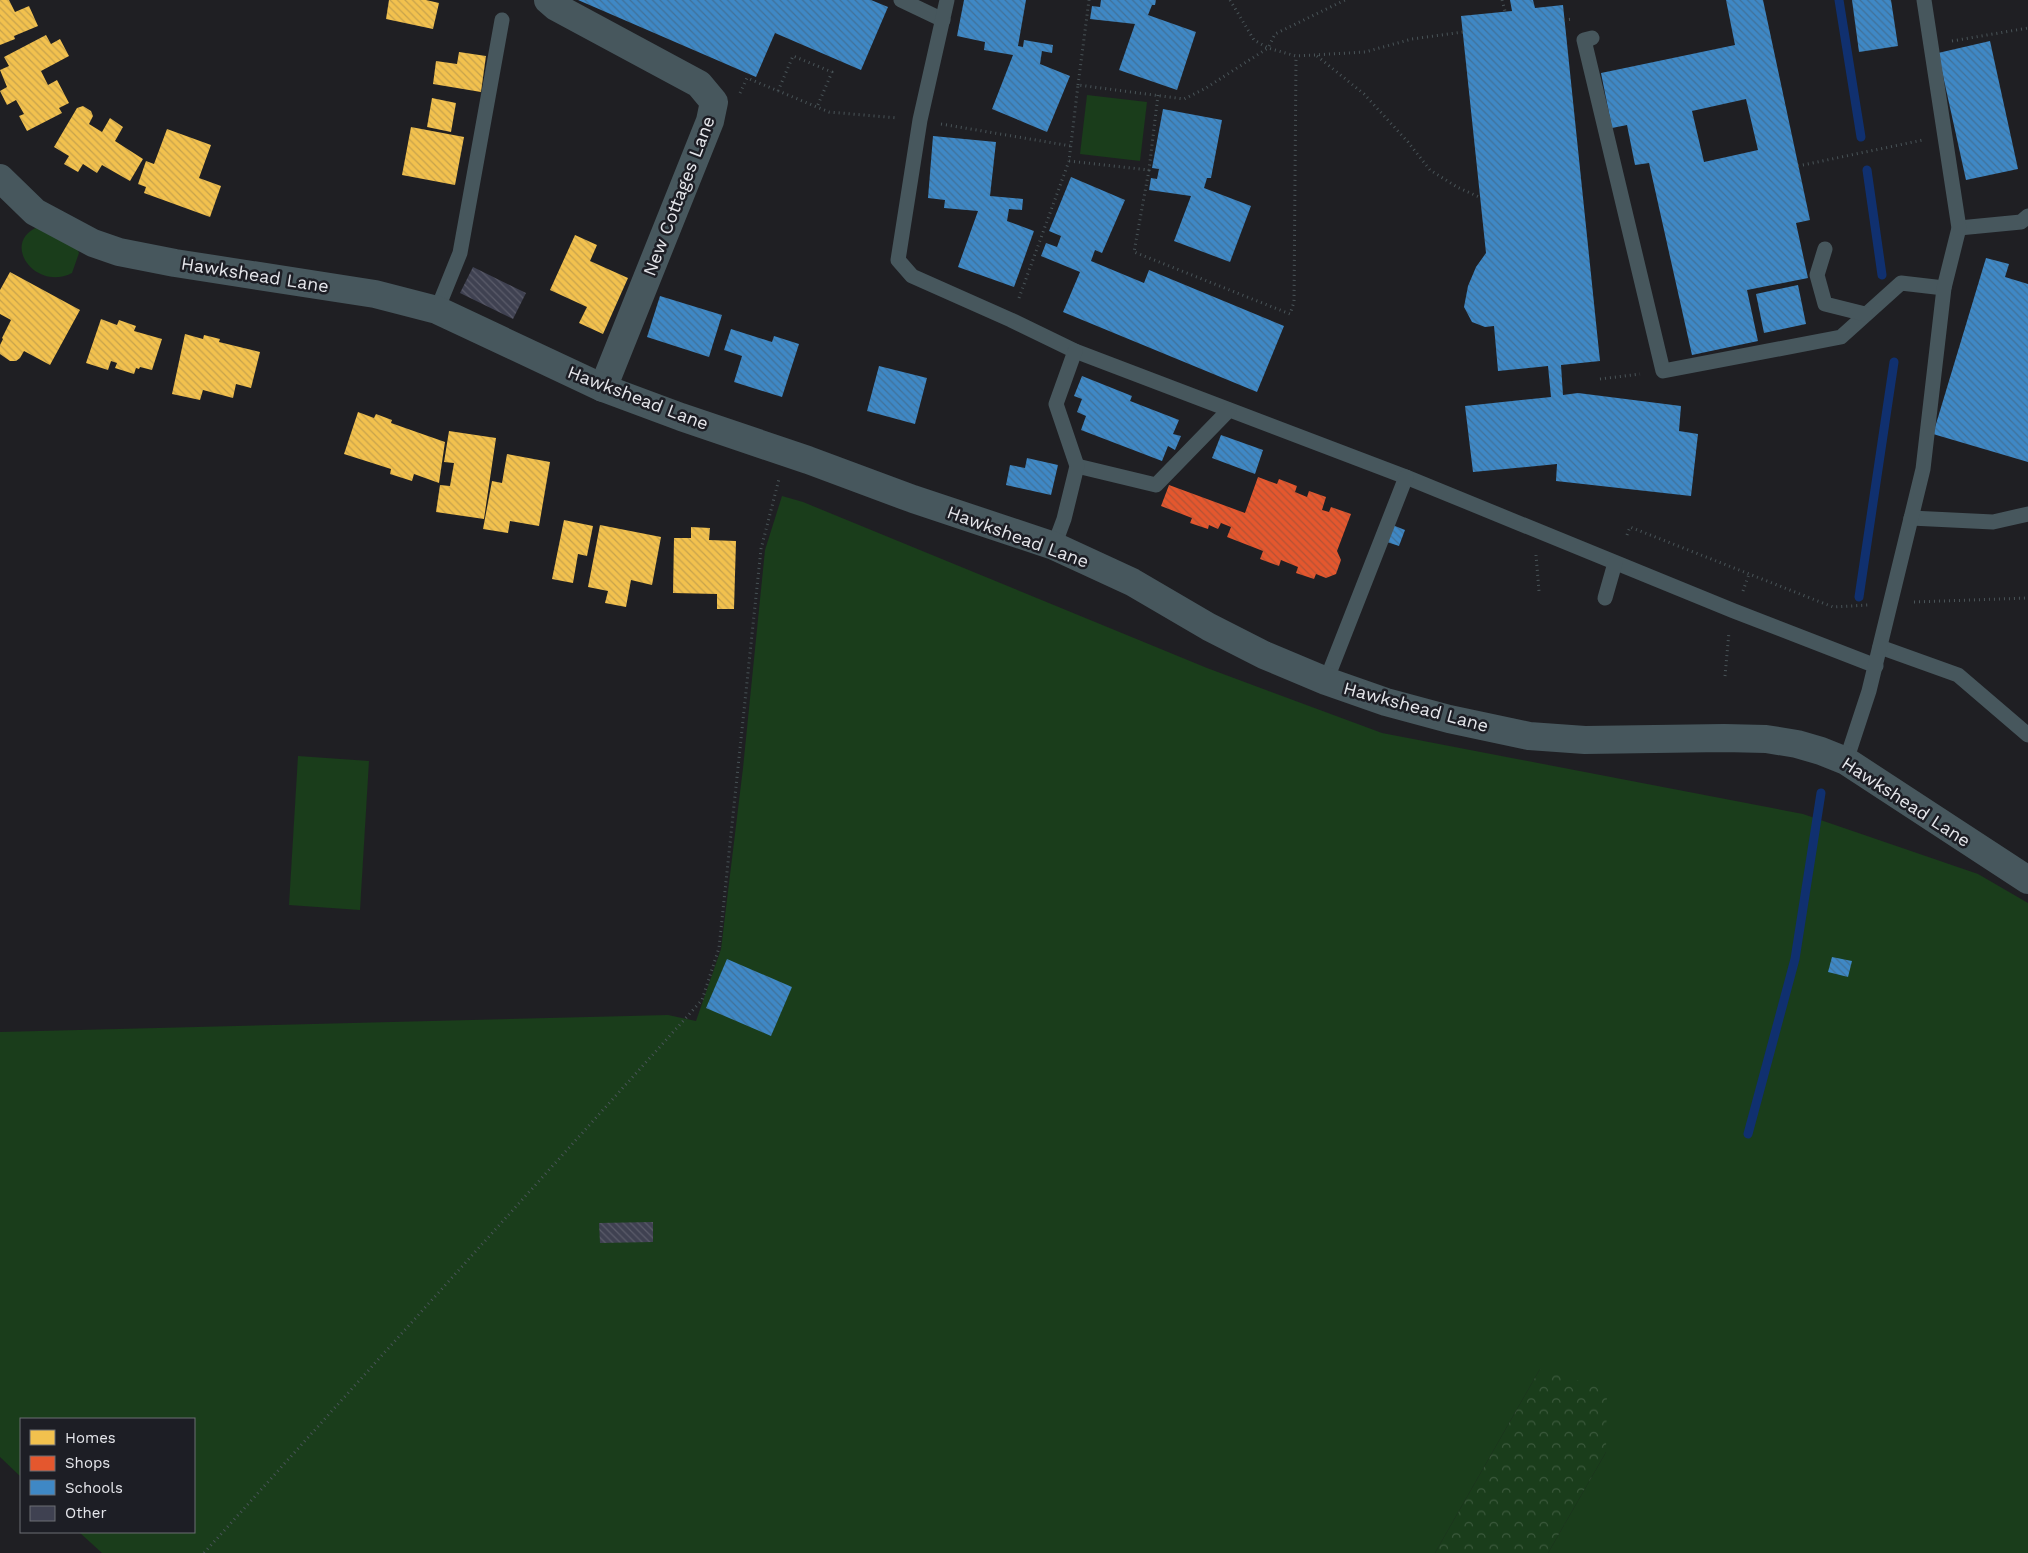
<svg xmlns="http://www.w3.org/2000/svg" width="2028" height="1553" viewBox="0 0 2028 1553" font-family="'Work Sans',sans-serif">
<defs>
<pattern id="forest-crowns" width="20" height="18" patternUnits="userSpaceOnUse" patternTransform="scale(1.25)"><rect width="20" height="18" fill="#1a3d1b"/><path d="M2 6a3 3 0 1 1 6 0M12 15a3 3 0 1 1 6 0" fill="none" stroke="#3b593c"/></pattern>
<pattern id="homes-back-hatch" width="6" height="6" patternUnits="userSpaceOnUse" patternTransform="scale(1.25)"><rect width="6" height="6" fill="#f2c14e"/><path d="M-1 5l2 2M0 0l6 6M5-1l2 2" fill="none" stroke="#c7a24c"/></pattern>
<pattern id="shops-back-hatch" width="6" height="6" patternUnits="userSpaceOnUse" patternTransform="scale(1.25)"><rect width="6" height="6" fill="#e4572e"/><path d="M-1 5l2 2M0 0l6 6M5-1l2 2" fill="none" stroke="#b45235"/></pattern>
<pattern id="schools-back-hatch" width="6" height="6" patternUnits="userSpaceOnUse" patternTransform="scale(1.25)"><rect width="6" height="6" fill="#3f88c5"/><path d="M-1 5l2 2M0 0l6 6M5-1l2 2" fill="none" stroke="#417199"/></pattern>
<pattern id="building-back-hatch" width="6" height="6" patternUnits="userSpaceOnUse" patternTransform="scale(1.25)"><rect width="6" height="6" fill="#3f4151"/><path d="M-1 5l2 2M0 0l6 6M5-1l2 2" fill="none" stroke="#5b5c6a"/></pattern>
</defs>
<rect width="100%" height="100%" fill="#1f1f23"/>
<g fill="#1a3d1b">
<path d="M1087 95 1147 102 1140 161 1080 154Z"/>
<path d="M38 227 77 248 79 253 72 273C35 292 0 242 38 227Z"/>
<path d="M782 496 803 502 1207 668 1382 733 1803 814 1978 874 2028 903V1553H1548L1606 1452 1540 1369 1435 1553H102L79 1532H194V1419H21V1477L0 1457V1032L668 1015 696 1021 721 949 743 768 765 550Z"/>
<path d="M298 756 369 761 360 910 289 905Z"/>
</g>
<path fill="url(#forest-crowns)" d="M1540 1369 1607 1389 1606 1452 1548 1553H1435Z"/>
<g fill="url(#homes-back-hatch)">
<path d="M0 0H9L15 12 29 6 38 26 14 36 15 39 0 45Z"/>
<path d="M389 0H426L439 3 433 29 386 19Z"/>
<path d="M46 35 51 44 60 39 69 56 41 71 48 85 57 80 69 103 59 108 62 113 27 131 19 116 24 114 16 100 7 105 0 91 7 87 0 70 9 66 4 57Z"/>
<path d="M459 52 486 56 481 92 433 84 436 61 457 64Z"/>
<path d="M432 98 456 103 451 132 427 127Z"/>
<path d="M83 106 91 111 93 116 89 124 102 132 110 118 123 127 115 141 143 159 130 181 102 165 97 173 83 164 78 172 64 164 69 156 54 147 77 108Z"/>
<path d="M411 127 464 137 455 185 402 175Z"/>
<path d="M167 129 211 145 199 178 221 186 210 217 144 193 146 187 138 184 146 161 154 164Z"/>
<path d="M575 235 597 245 590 261 628 278 603 334 579 323 587 307 550 290Z"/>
<path d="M10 272 80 310 50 365 24 351 20 358 16 361H10L0 354V345L3 339 2 338 11 320 0 314V290Z"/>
<path d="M101 319 117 325 119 320 136 326 134 331 162 339 152 370 140 367 139 369 136 368 134 374 115 368 117 363 111 361 108 370 86 363Z"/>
<path d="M185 334 203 339 204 335 220 339 219 342 260 352 251 388 236 384 233 398 203 390 200 400 172 394Z"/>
<path d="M358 412 374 418 376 414 392 420 391 423 445 442 439 483 414 474 412 481 390 474 391 469 344 454Z"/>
<path d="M449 431 496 438 484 519 436 512 440 485 450 486 454 463 444 462Z"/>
<path d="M507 454 550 462 539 526 510 521 508 533 483 529 492 481 502 483Z"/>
<path d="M564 520 593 526 587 556 578 554 573 583 552 579Z"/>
<path d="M600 525 661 537 652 585 631 580 626 607 605 603 608 591 588 587Z"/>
<path d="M691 527 710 528 709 540 736 541 734 609H717V594L673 593 674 538H691Z"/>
</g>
<path fill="url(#shops-back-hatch)" d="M1258 477 1277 484 1279 479 1297 486 1295 492 1307 497 1309 491 1326 497 1322 510 1329 512 1331 507 1351 514 1337 551 1341 560 1336 574 1326 578 1316 574 1314 579 1296 573 1298 567 1281 560 1279 566 1260 559 1263 551 1227 537 1231 527 1221 523 1218 529 1209 525 1208 529 1190 523 1192 518 1161 506 1169 485 1245 513Z"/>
<g fill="url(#schools-back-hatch)" fill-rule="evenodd">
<path d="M578 0H871L888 7 861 70 775 33 756 77Z"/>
<path d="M964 0H1026L1018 46 1023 47 1024 40 1053 45 1052 53 1042 51 1040 64 1070 76 1047 132 992 109 1013 55 984 50 985 42 957 36Z"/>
<path d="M1101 0H1156L1155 5H1152L1148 15 1196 32 1177 90 1119 70 1135 24 1090 19 1092 6 1100 7Z"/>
<path d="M1510 0H1533L1535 8 1563 5 1600 361 1561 365 1563 395 1578 393 1681 406 1679 431 1698 434 1691 496 1556 481 1557 464 1473 472 1465 406 1551 397 1548 366 1498 371 1494 326 1485 327 1472 322 1464 307 1468 286 1476 267 1486 253 1461 16 1512 11Z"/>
<path d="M1726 0H1763L1810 220 1796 223 1808 278 1747 290 1758 341 1692 355 1649 163 1635 165 1627 125 1612 128 1601 73 1735 45ZM1746 99 1758 150 1704 162 1692 111Z"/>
<path d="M1852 0H1891L1898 46 1859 52Z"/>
<path d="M1990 41 2018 169 1966 180 1938 53Z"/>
<path d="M1163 109 1222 120 1211 178H1207L1204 188 1251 206 1230 262 1174 241 1191 196 1149 190 1151 178 1157 179 1159 169 1152 168Z"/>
<path d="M933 136 996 142 990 196 1023 199 1022 210 1009 209 1007 221 1034 231 1014 287 958 267 978 211 944 208 945 200 928 198Z"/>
<path d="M1071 177 1125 200 1102 253 1095 250 1091 261 1144 283 1149 270 1284 326 1257 392 1063 312 1080 272 1041 256 1046 243 1057 247 1061 236 1049 231Z"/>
<path d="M1986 258 2009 264 2005 277 2028 284V462L1933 434Z"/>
<path d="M1798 285 1806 324 1764 333 1756 294Z"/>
<path d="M660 296 722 315 709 357 647 337Z"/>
<path d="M731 329 772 342 774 336 799 344 782 397 734 382 742 356 724 350Z"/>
<path d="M879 366 927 378 915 424 867 411Z"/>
<path d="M1082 376 1132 396 1130 401 1179 420 1173 434 1181 436 1175 450 1168 446 1162 461 1081 430 1086 416 1077 412 1082 399 1074 396Z"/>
<path d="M1221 435 1263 450 1255 474 1212 458Z"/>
<path d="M1027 458 1058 465 1051 495 1006 485 1010 465 1025 468Z"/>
<path d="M1390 524 1405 530 1399 546 1384 541Z"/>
<path d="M1832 957 1852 961 1848 977 1828 972Z"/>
<path d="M727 959 792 987 771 1036 706 1008Z"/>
</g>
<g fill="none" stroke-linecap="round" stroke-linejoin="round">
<g stroke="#10306f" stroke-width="9">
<path d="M1839 0 1861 137"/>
<path d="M1867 170 1882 275"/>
<path d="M1859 597 1894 362"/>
<path d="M1748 1134 1795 959 1821 793"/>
</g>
</g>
<g fill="url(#building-back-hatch)">
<path d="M473 267 526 293 513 319 460 293Z"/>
<path d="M653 1222V1242L600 1243 599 1223Z"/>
</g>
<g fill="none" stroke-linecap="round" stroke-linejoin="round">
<g stroke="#495458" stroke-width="3" stroke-dasharray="1 4" stroke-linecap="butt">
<path d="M1230 0 1254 40 1268 48 1275 34 1345 0"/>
<path d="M1502 0 1505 11"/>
<path d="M1564 20 1573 19"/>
<path d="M1952 41 2028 28"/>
<path d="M1317 56 1364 94 1408 142 1430 170 1457 187 1479 197"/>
<path d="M1078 85 1089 0"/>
<path d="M778 91 793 56 832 72 817 107"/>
<path d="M740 93 747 78 829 112 898 118"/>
<path d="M1158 95 1149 170 1069 161 1078 85 1184 99 1206 88 1268 48 1296 56 1365 52 1412 39 1463 32"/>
<path d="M941 124 1071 146"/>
<path d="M1798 166 1923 140"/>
<path d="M1149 170 1134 252 1290 314 1294 302 1296 56"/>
<path d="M1019 298 1069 161"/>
<path d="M1600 379 1640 374"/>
<path d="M1627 535 1630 527 1833 607 1868 605"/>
<path d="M1536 555 1539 591"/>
<path d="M1743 591 1749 574"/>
<path d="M1914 602 2028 598"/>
<path d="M1725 676 1729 632"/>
<path d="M204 1553 702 1000 719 948 761 549 779 479"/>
</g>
<g stroke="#47575d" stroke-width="15">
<path d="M901 0 943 20"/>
<path d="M947 0 920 120 898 260 912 276 1011 320 1075 351 1406 477 1734 611 1876 666"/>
<path d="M1592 38 1584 40 1663 371 1841 337 1901 283 1944 288"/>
<path d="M1959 228 2021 222 2028 216"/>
<path d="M1825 249 1817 275 1825 304 1865 314"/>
<path d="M437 310 460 253 502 20"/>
<path d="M1077 466 1156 485 1229 410"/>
<path d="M1911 518 1993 522 2028 514"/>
<path d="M1054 546 1064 519 1077 466 1056 404 1075 351"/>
<path d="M1605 598 1615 563"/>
<path d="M1880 647 1958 675 2028 735"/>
<path d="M1326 681 1406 477"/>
<path d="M1846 761 1869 691 1923 469 1944 288 1959 228 1924 0"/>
</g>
<g stroke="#47575d" stroke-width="28">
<path d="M548 0 556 7 699 84 714 102 710 121 603 388"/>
<path d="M0 178 35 212 93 243 119 252 175 263 375 294 437 310 603 388 681 417 808 460 913 499 1054 546 1132 582 1209 627 1264 655 1326 681 1386 702 1449 719 1529 736 1585 740 1724 738 1766 739 1797 744 1821 751 1846 761 2028 880"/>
</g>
</g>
<g text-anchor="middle" stroke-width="5" stroke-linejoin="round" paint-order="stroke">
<g font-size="18" fill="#e5e6eb" stroke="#1d1e25">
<text transform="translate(679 196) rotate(-69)" y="6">New Cottages Lane</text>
<text transform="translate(255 275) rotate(9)" y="6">Hawkshead Lane</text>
<text transform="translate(638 398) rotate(21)" y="6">Hawkshead Lane</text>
<text transform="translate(1018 537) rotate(20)" y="6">Hawkshead Lane</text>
<text transform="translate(1416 707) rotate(15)" y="6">Hawkshead Lane</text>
<text transform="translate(1906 802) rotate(33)" y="6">Hawkshead Lane</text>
</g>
</g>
<rect x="20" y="1418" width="175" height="115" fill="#1d1e25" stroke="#6d6e74"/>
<rect x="30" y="1430" width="25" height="15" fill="#f2c14e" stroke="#6d6e74"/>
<text x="65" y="1443" font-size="15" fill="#e5e6eb">Homes</text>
<rect x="30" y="1456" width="25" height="15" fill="#e4572e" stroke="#6d6e74"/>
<text x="65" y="1468" font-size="15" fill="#e5e6eb">Shops</text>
<rect x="30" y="1480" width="25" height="15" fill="#3f88c5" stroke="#6d6e74"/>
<text x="65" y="1493" font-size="15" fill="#e5e6eb">Schools</text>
<rect x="30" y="1506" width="25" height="15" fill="#3f4151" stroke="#6d6e74"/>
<text x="65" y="1518" font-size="15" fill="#e5e6eb">Other</text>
</svg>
